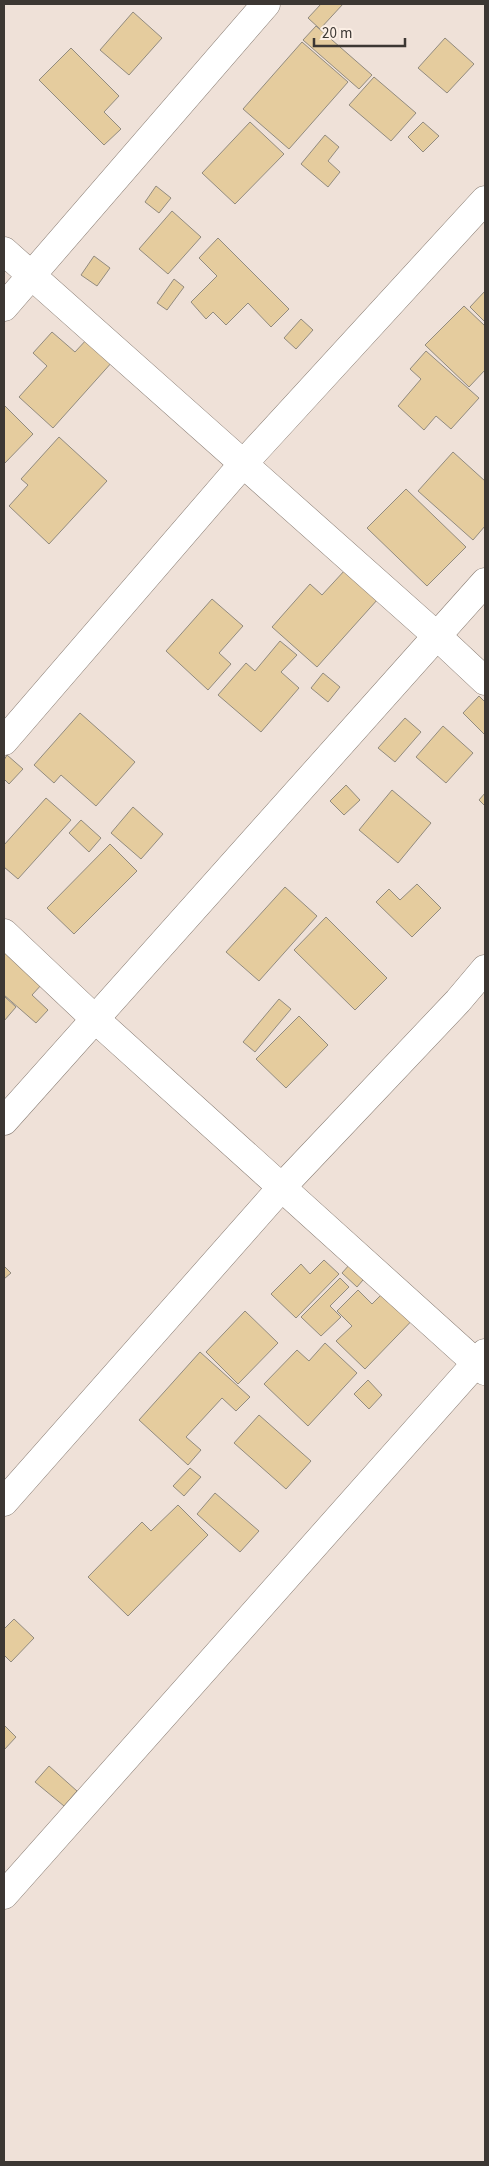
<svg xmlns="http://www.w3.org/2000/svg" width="489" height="2166" viewBox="0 0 489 2166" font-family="'Source Sans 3',sans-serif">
<rect width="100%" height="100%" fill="#efe1d8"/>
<g fill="#e5cc9e" stroke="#928b7f">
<path d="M321 4H343L320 29 308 18Z"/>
<path d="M133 12 162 38 129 75 100 50Z"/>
<path d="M316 26 372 75 359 89 303 40Z"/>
<path d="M445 38 474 64 447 93 418 68Z"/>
<path d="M302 42 348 82 289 149 243 109Z"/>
<path d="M71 48 119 96 104 112 121 129 104 145 39 80Z"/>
<path d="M374 77 416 113 391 141 349 105Z"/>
<path d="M250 122 284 154 235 204 202 173Z"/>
<path d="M423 122 439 136 423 152 408 137Z"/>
<path d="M325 135 339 147 328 161 340 172 328 187 301 164Z"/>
<path d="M156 186 171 198 159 213 145 202Z"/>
<path d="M172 211 201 237 168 274 139 249Z"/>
<path d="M218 238 289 309 271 327 248 303 226 325 213 312 206 319 191 302 217 276 199 258Z"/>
<path d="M94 256 110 268 97 286 81 275Z"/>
<path d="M174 279 184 287 167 310 157 303Z"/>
<path d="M485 291V322L470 307Z"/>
<path d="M464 306 485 326V370L469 387 425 345Z"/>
<path d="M301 319 313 330 296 349 284 338Z"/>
<path d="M52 332 75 352 88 338 113 361 53 428 19 397 47 366 33 353Z"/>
<path d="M426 351 479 398 451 429 436 416 424 430 398 406 421 379 410 369Z"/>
<path d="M4 405 33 434 4 464Z"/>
<path d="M59 437 107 481 49 544 9 506 28 485 21 479Z"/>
<path d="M453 452 485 481V526L473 540 418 491Z"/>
<path d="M406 489 466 547 427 586 367 528Z"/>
<path d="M345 570 378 599 317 667 272 627 310 584 322 595Z"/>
<path d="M212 599 243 626 219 653 231 664 208 690 166 651Z"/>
<path d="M280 641 297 655 281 672 299 688 261 732 218 695 246 663 255 671Z"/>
<path d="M323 673 340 687 328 702 311 688Z"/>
<path d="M479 696 485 702V735L463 713Z"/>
<path d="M80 713 135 762 96 806 61 775 54 783 34 765Z"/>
<path d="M405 718 421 732 395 762 378 748Z"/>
<path d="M443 726 473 753 446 783 416 757Z"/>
<path d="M7 755 23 769 9 784 4 779V760Z"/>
<path d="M346 785 360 800 344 815 330 801Z"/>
<path d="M392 790 431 823 398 863 359 830Z"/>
<path d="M485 793V806L479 800Z"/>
<path d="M46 798 71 820 18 879 4 867V845Z"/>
<path d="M133 807 163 834 141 859 111 833Z"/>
<path d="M81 820 101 838 89 852 69 833Z"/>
<path d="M110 844 137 871 74 934 47 908Z"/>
<path d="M417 884 441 908 412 937 376 902 389 889 400 900Z"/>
<path d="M285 887 317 916 259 981 226 952Z"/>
<path d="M326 917 387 978 355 1010 294 950Z"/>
<path d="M4 937 53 972 32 995 48 1010 36 1023 4 995Z"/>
<path d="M4 996 16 1007 4 1021Z"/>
<path d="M279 999 291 1009 255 1052 243 1042Z"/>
<path d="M299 1016 328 1045 286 1088 256 1059Z"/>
<path d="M359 1254 374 1267 357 1287 342 1273Z"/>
<path d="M324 1260 339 1274 296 1318 271 1294 301 1264 310 1274Z"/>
<path d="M4 1266 11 1273 4 1279Z"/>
<path d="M340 1278 349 1287 330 1306 341 1317 321 1336 301 1317Z"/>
<path d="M397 1279 425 1307 365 1369 336 1341 352 1326 337 1311 358 1290 372 1304Z"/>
<path d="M245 1311 278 1343 238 1384 206 1352Z"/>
<path d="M325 1343 357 1373 308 1426 264 1384 297 1350 309 1361Z"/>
<path d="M200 1352 250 1397 236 1411 222 1398 186 1437 201 1450 188 1465 139 1420Z"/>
<path d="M368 1380 382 1395 369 1409 354 1394Z"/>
<path d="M259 1415 311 1461 286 1489 234 1443Z"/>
<path d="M190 1468 201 1477 184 1496 173 1486Z"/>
<path d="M215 1493 259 1531 240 1552 197 1514Z"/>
<path d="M178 1505 208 1535 128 1616 88 1577 142 1522 151 1531Z"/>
<path d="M14 1619 34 1638 11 1662 4 1655V1629Z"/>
<path d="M4 1725 16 1737 4 1750Z"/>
<path d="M49 1766 77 1791 64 1806 35 1782Z"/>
</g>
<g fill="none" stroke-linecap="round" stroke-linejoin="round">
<g stroke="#887c73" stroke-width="29">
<g id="street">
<path d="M4 251 437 636 485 681"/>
<path d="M4 307 266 4"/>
<path d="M4 741 242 465 485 200"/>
<path d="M4 933 94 1018 485 1371"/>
<path d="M4 1121 485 582"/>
<path d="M4 1502 281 1188 458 1001 485 969"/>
<path d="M4 1895 485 1353"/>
</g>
</g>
<use href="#street" stroke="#fff" stroke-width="28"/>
</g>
<rect width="489" height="2166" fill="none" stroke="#3c3733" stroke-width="10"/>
<path d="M314 38v8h91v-8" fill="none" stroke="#3c3733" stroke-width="2.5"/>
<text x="322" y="38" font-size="15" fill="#3c3733" stroke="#fcefe5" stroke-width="4" paint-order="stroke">20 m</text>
</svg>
